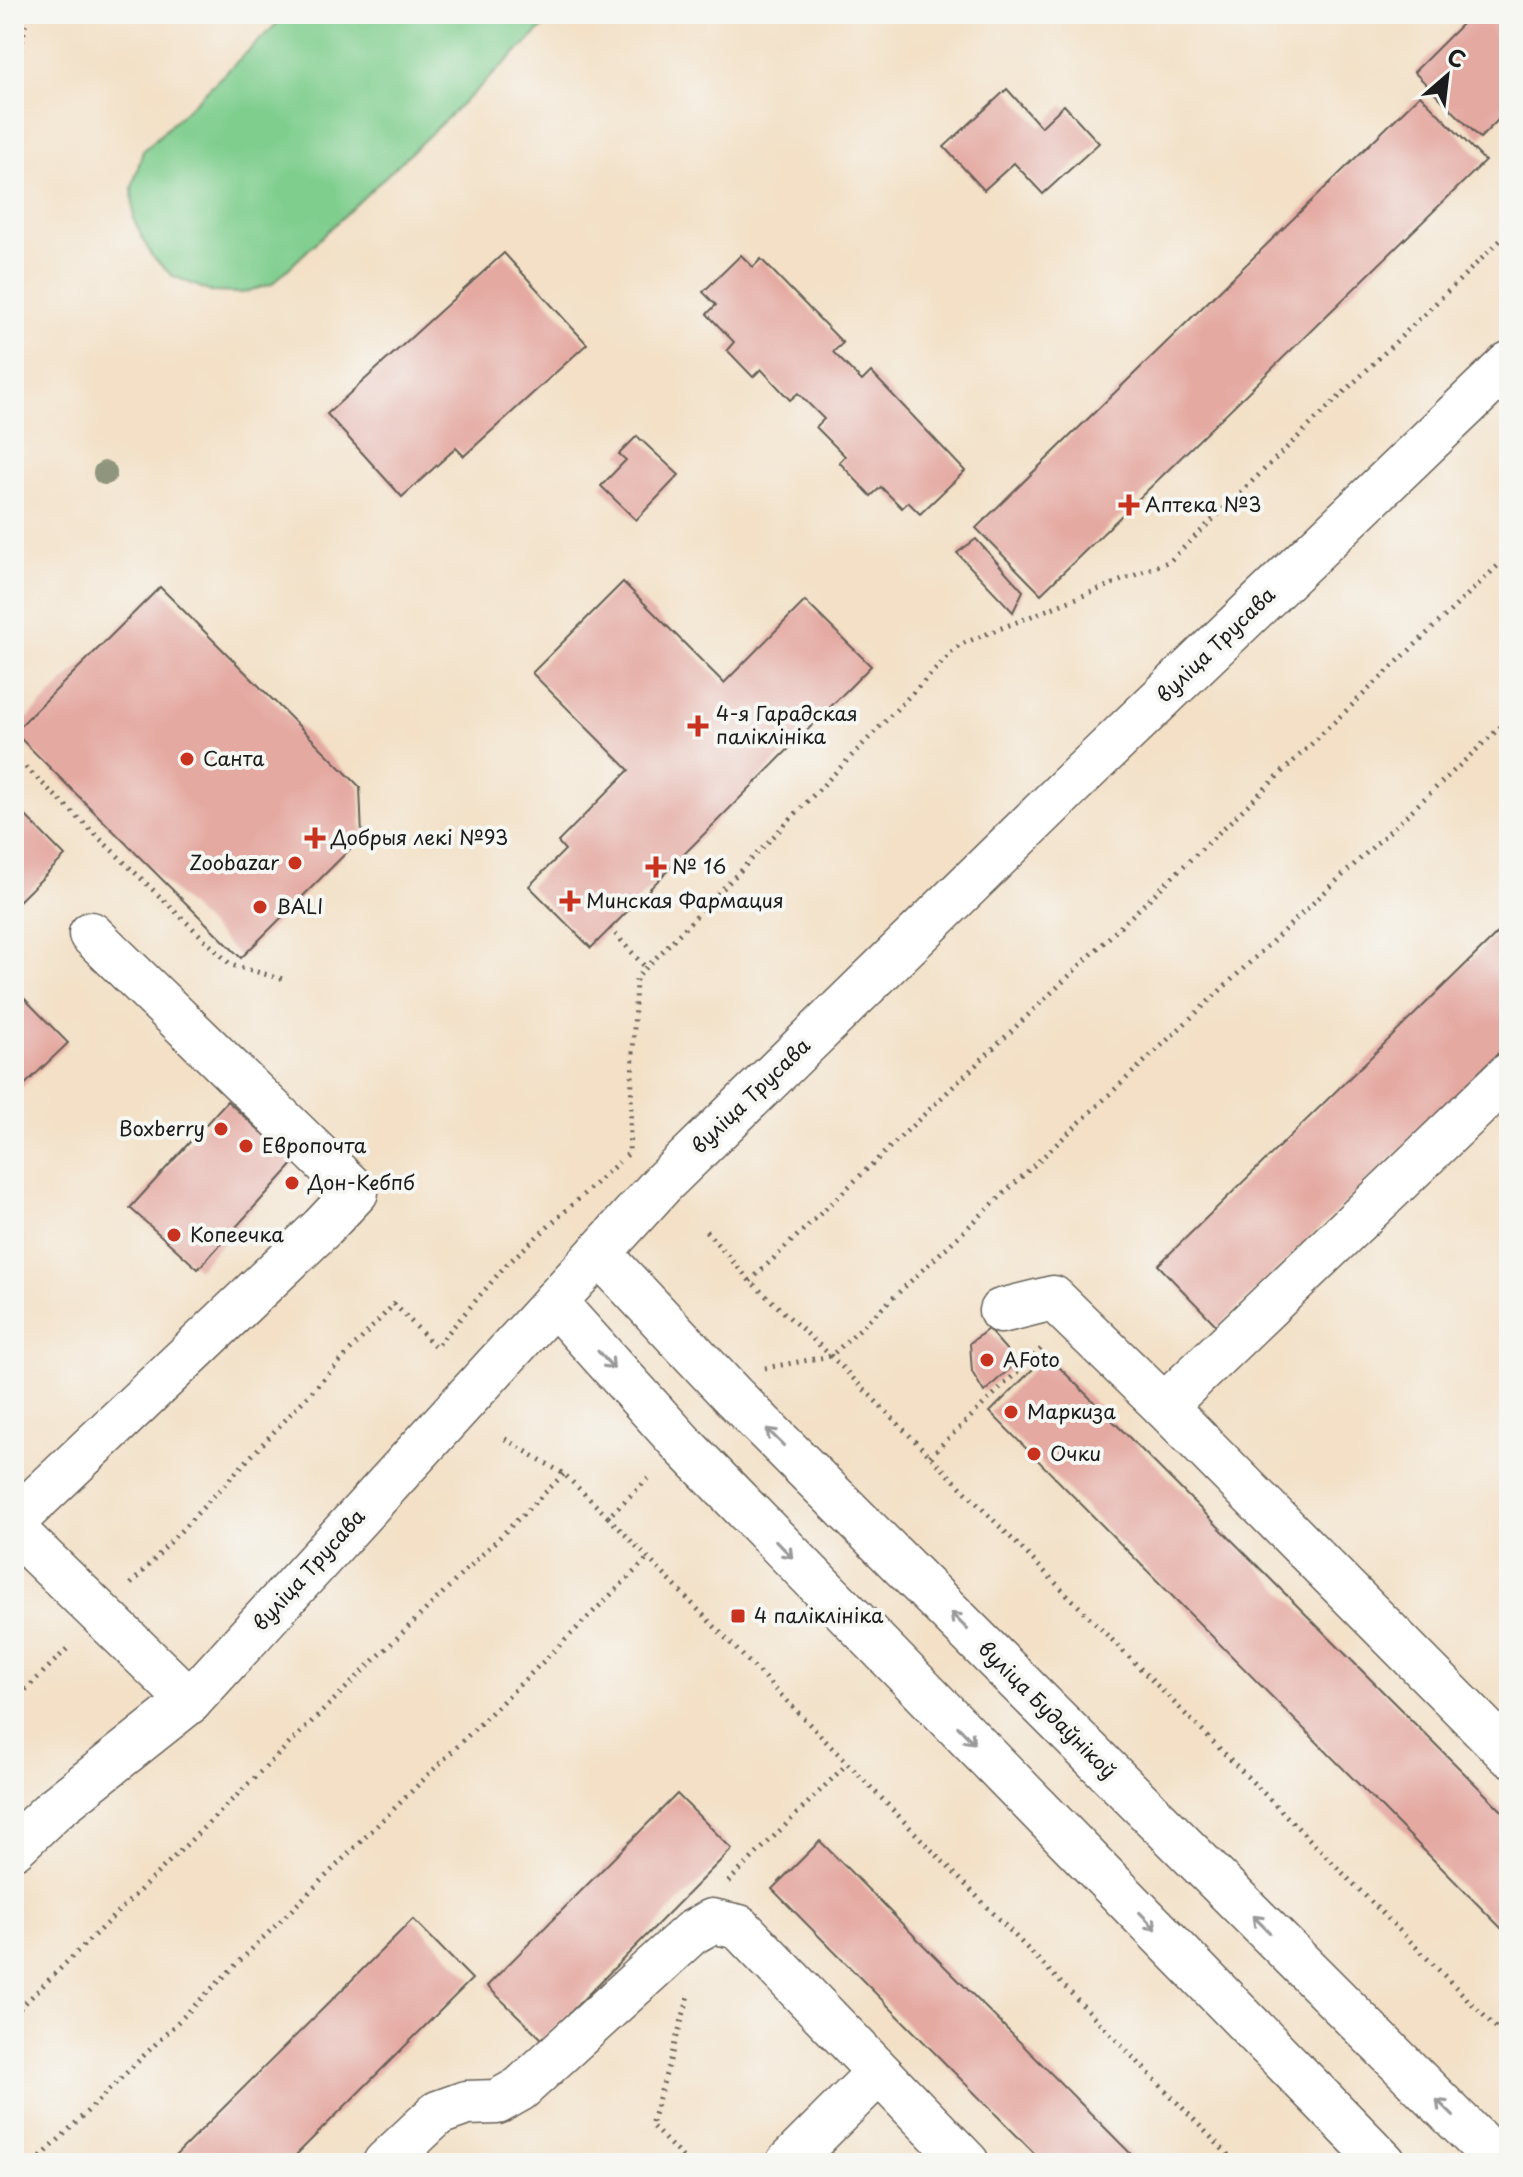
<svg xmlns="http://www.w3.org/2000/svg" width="1523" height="2177" viewBox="0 0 1523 2177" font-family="'Playpen Sans',sans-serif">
<rect width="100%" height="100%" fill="#f6f6f2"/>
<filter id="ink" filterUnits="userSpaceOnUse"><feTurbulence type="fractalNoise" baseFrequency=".0125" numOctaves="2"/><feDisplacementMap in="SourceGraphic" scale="16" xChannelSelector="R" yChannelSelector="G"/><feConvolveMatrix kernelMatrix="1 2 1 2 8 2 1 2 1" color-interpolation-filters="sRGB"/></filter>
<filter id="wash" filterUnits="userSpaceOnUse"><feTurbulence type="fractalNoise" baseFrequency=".006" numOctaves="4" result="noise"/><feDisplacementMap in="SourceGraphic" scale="32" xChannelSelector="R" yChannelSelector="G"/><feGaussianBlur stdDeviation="1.8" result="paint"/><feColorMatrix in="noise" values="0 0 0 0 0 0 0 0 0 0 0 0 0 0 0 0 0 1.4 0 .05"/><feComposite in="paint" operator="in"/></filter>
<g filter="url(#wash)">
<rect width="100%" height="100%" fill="#f3e0c6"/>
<path fill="#7fce8e" stroke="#4e7555" stroke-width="2" d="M287 14H557L272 284 242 293 211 292 171 275 151 255 134 220 132 188 143 151Z"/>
<g id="blocks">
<g fill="#e4a9a1">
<path d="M1472 14H1509V109L1480 138 1414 72Z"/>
<path d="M1007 89 1041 127 1064 105 1099 143 1043 194 1014 163 984 190 944 147Z"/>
<path d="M1420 95 1485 161 1041 594 976 528Z"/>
<path d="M504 253 587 344 464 456 456 448 402 497 327 414Z"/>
<path d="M741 255 753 267 761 259 843 343 833 352 862 381 871 372 965 471 920 514 908 502 902 508 881 487 871 496 839 462 845 456 816 427 824 419 798 393 790 400 761 369 753 377 727 350 734 342 707 314 716 305 703 292Z"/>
<path d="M637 436 679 475 636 520 601 486 626 460 619 454Z"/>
<path d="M976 539 1023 591 1013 612 957 553Z"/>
<path d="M623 582 724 683 805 601 871 666 591 948 529 886 565 850 558 842 629 770 532 673Z"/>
<path d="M160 587 360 787 362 837 241 958 14 732Z"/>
<path d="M14 804 65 856 14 906Z"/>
<path d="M1509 922V1043L1218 1327 1158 1265Z"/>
<path d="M14 988 68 1043 14 1095Z"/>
<path d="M227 1101 295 1162 198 1269 130 1208Z"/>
<path d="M988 1329 1017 1362 984 1392 972 1372 970 1343Z"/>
<path d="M1047 1355 1509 1818V1936L990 1412Z"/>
<path d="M677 1794 732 1849 543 2040 487 1986Z"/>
<path d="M820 1841 1140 2163H1044L772 1889Z"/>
<path d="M413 1919 472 1979 288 2163H168Z"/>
</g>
</g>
</g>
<g filter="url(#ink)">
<use href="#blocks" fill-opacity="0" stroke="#676158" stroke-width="2"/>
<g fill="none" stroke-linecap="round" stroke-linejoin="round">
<g stroke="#676158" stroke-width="47">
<g id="minor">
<path d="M1509 1075 1164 1406 1509 1754"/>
<path d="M599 1253 733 1396 1500 2163"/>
<path d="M554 1302 683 1445 1384 2163"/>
<path d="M1001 1311 1053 1298 1164 1406"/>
<path d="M14 1521 322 1228 356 1192 91 934"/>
<path d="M14 1530 190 1701"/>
<path d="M14 1847 54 1809 190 1701 663 1183 1082 774 1509 364"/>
<path d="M385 2163 438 2113 466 2103 497 2102 520 2089 691 1933 712 1921 739 1927 967 2163"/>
<path d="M788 2163 878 2073"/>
</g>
</g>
<g stroke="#676158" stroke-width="5" stroke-dasharray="2 6" stroke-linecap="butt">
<path d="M14 89 27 14"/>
<path d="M14 756 231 965 287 980"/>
<path d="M610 928 646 968"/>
<path d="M626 1156 629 1153 636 979 646 968 959 645 1170 561 1509 232"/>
<path d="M706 1231 750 1281 831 1356 1509 2041"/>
<path d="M750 1281 1509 555"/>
<path d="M765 1368 831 1356 1509 719"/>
<path d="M505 1439 564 1474 608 1517 652 1475"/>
<path d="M930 1456 1042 1348"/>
<path d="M608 1517 1236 2163"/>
<path d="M131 1584 394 1304 436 1347 506 1265 619 1162"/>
<path d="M14 1701 70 1646"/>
<path d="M728 1882 847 1764"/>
<path d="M14 2014 564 1474"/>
<path d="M35 2163 647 1559"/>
<path d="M688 2163 651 2125 690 1992"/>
</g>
<use href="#minor" stroke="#fff" stroke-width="44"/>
</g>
<circle fill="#90967e" cx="105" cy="473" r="12"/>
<defs><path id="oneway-shaft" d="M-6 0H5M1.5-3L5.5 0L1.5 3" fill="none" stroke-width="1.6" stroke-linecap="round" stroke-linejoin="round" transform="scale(2)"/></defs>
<g stroke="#999">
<use href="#oneway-shaft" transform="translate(606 1360) rotate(48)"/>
<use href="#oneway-shaft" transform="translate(775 1437) rotate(-135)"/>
<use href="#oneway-shaft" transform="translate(784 1549) rotate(46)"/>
<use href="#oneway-shaft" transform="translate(959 1621) rotate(-135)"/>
<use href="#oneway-shaft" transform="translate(966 1735) rotate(46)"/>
<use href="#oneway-shaft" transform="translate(1148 1921) rotate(46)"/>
<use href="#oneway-shaft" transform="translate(1261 1924) rotate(-135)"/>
<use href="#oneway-shaft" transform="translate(1445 2108) rotate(-135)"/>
</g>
</g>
<g fill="#c8321e" stroke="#f6f6f2" stroke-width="3">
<path d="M1125 493h8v8h8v8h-8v8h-8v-8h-8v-8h8z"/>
<path d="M694 714h8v8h8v8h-8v8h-8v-8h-8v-8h8z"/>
<circle cx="187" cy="759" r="8"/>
<path d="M311 826h8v8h8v8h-8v8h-8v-8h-8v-8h8z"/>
<circle cx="295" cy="863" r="8"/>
<path d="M652 855h8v8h8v8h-8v8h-8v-8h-8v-8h8z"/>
<path d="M566 889h8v8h8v8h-8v8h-8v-8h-8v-8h8z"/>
<circle cx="260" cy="907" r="8"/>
<circle cx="221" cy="1129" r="8"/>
<circle cx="246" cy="1146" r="8"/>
<circle cx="292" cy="1183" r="8"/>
<circle cx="174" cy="1235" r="8"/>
<circle cx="987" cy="1360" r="8"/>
<circle cx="1011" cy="1412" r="8"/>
<circle cx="1034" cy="1454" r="8"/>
<rect x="730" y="1608" width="16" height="16" rx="4"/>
</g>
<g text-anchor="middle" stroke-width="8" stroke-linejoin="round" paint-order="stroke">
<g font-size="20" fill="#1c1c1c" stroke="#f6f6f2" text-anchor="start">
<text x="1145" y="512">Аптека №3</text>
<text x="716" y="721">4-я Гарадская<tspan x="716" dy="23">паліклініка</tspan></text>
<text x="203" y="766">Санта</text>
<text x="331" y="845">Добрыя лекі №93</text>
<text x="279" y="870" text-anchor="end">Zoobazar</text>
<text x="672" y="874">№ 16</text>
<text x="586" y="908">Минская Фармация</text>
<text x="276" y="914">BALI</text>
<text x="205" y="1136" text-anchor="end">Boxberry</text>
<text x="262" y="1153">Европочта</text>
<text x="308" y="1190">Дон-Кебпб</text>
<text x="190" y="1242">Копеечка</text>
<text x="1003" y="1367">AFoto</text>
<text x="1027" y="1419">Маркиза</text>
<text x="1050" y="1461">Очки</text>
<text x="754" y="1623">4 паліклініка</text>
</g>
<g font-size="20" fill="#1c1c1c" stroke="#f6f6f2">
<text transform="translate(1216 645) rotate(-44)" y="7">вуліца Трусава</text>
<text transform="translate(751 1096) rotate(-44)" y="7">вуліца Трусава</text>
<text transform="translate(309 1570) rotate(-48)" y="7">вуліца Трусава</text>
<text transform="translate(1047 1710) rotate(45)" y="7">вуліца Будаўнікоў</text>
</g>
</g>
<rect width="1523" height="2177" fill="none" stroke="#f6f6f2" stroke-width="48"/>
<g transform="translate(1447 76) rotate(28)" stroke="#f6f6f2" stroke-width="6" paint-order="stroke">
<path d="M0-6L14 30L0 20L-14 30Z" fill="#1c1c1c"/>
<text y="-12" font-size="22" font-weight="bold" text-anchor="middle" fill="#1c1c1c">С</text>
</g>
</svg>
